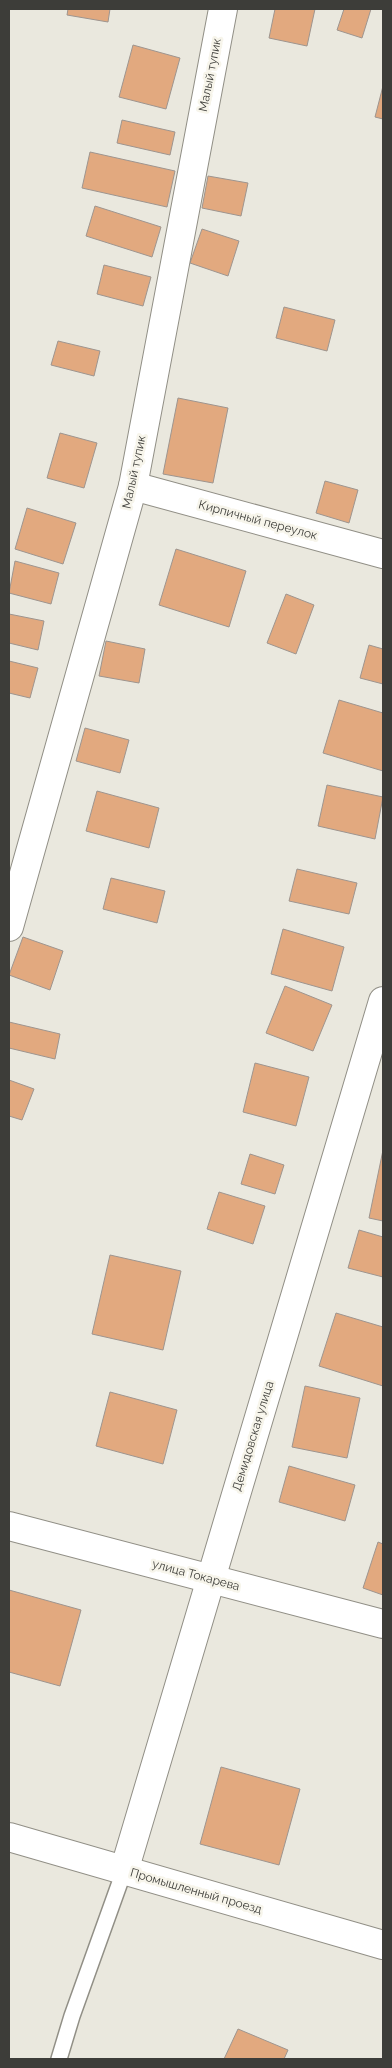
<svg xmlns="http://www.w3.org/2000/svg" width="392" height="2068" viewBox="0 0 392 2068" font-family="Raleway,sans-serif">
<rect width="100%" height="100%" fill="#eae8de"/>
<g fill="#e2a97f" stroke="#9e958f">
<path d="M68 9H110L108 22 67 15Z"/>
<path d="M275 9H315L307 46 269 38Z"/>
<path d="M344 9H371L362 38 337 30Z"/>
<path d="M133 45 180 58 166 109 119 97Z"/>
<path d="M383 86V119L375 117Z"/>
<path d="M122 120 175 132 170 155 117 143Z"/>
<path d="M90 152 175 171 167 207 82 188Z"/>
<path d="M208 176 248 183 241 216 202 208Z"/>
<path d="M95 206 161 227 152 257 86 236Z"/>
<path d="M202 229 239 241 228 276 190 263Z"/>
<path d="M104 265 151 277 143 306 97 294Z"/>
<path d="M284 307 335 320 327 351 276 338Z"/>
<path d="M58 341 100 351 94 376 51 365Z"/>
<path d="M178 398 228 408 213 483 163 474Z"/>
<path d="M60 433 97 443 84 488 47 478Z"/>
<path d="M325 481 358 490 349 523 316 513Z"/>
<path d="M27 508 76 523 63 564 15 549Z"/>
<path d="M176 549 246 571 229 627 159 605Z"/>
<path d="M15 561 59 573 51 604 9 593Z"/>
<path d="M286 594 314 605 296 654 267 643Z"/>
<path d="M9 614 44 621 38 650 9 643Z"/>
<path d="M106 641 145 649 139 683 99 676Z"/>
<path d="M369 645 383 649V684L360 678Z"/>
<path d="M9 661 38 668 30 698 9 693Z"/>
<path d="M339 700 383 713V771L323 753Z"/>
<path d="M85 728 129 740 120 773 76 761Z"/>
<path d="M327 785 383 797 375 839 318 826Z"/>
<path d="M97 791 159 808 149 848 86 831Z"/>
<path d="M297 869 357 883 349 914 289 901Z"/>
<path d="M111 878 165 891 157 923 103 909Z"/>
<path d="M283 929 344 947 332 991 271 974Z"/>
<path d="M23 937 63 951 50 990 9 975Z"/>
<path d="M285 986 332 1005 313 1051 266 1033Z"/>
<path d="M9 1022 60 1034 55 1059 9 1048Z"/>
<path d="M255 1063 309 1077 296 1126 243 1112Z"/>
<path d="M9 1080 34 1089 22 1120 9 1116Z"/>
<path d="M383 1150V1221L369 1218Z"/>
<path d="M250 1154 284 1165 275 1194 241 1184Z"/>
<path d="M219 1192 265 1206 253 1244 207 1229Z"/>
<path d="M359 1230 383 1237V1277L348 1268Z"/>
<path d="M110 1255 181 1271 163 1350 92 1334Z"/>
<path d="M336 1313 383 1327V1386L319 1366Z"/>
<path d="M305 1386 360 1398 347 1458 292 1447Z"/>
<path d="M110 1392 177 1410 163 1464 96 1446Z"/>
<path d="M289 1466 355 1485 345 1521 279 1502Z"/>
<path d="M378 1542 383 1544V1595L363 1588Z"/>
<path d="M9 1590 81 1610 60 1686 9 1672Z"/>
<path d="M221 1767 300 1789 279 1865 200 1844Z"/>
<path d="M238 2029 288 2050 284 2059H224Z"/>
</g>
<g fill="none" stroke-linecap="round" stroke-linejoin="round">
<g stroke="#918f86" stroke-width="18">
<path id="service" d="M59 2059 72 2016 124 1871"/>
</g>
<g stroke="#918f86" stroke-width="30">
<g id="minor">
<path d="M133 486 383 554"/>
<path d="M9 927 133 486 223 9"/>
<path d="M9 1837 383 1945"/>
<path d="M124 1871 383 1001"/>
</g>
</g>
<g stroke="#918f86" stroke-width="30">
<path id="tertiary" d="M9 1526 383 1624"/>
</g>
<use href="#service" stroke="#fff" stroke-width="15"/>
<use href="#minor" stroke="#fff" stroke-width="28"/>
<use href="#tertiary" stroke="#fff" stroke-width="28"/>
</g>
<g text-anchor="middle" stroke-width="5" stroke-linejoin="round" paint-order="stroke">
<g font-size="12" fill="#3d3d39" stroke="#f7f5eb">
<text transform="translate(210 75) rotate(-79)" y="4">Малый тупик</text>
<text transform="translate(134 472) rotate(-78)" y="4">Малый тупик</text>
<text transform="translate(258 520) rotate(15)" y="4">Кирпичный переулок</text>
<text transform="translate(253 1436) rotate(-73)" y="4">Демидовская улица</text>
<text transform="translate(196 1575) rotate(15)" y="4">улица Токарева</text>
<text transform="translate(196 1891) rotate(16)" y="4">Промышленный проезд</text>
</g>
</g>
<rect width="392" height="2068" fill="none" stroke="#3d3d39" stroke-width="20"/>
</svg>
